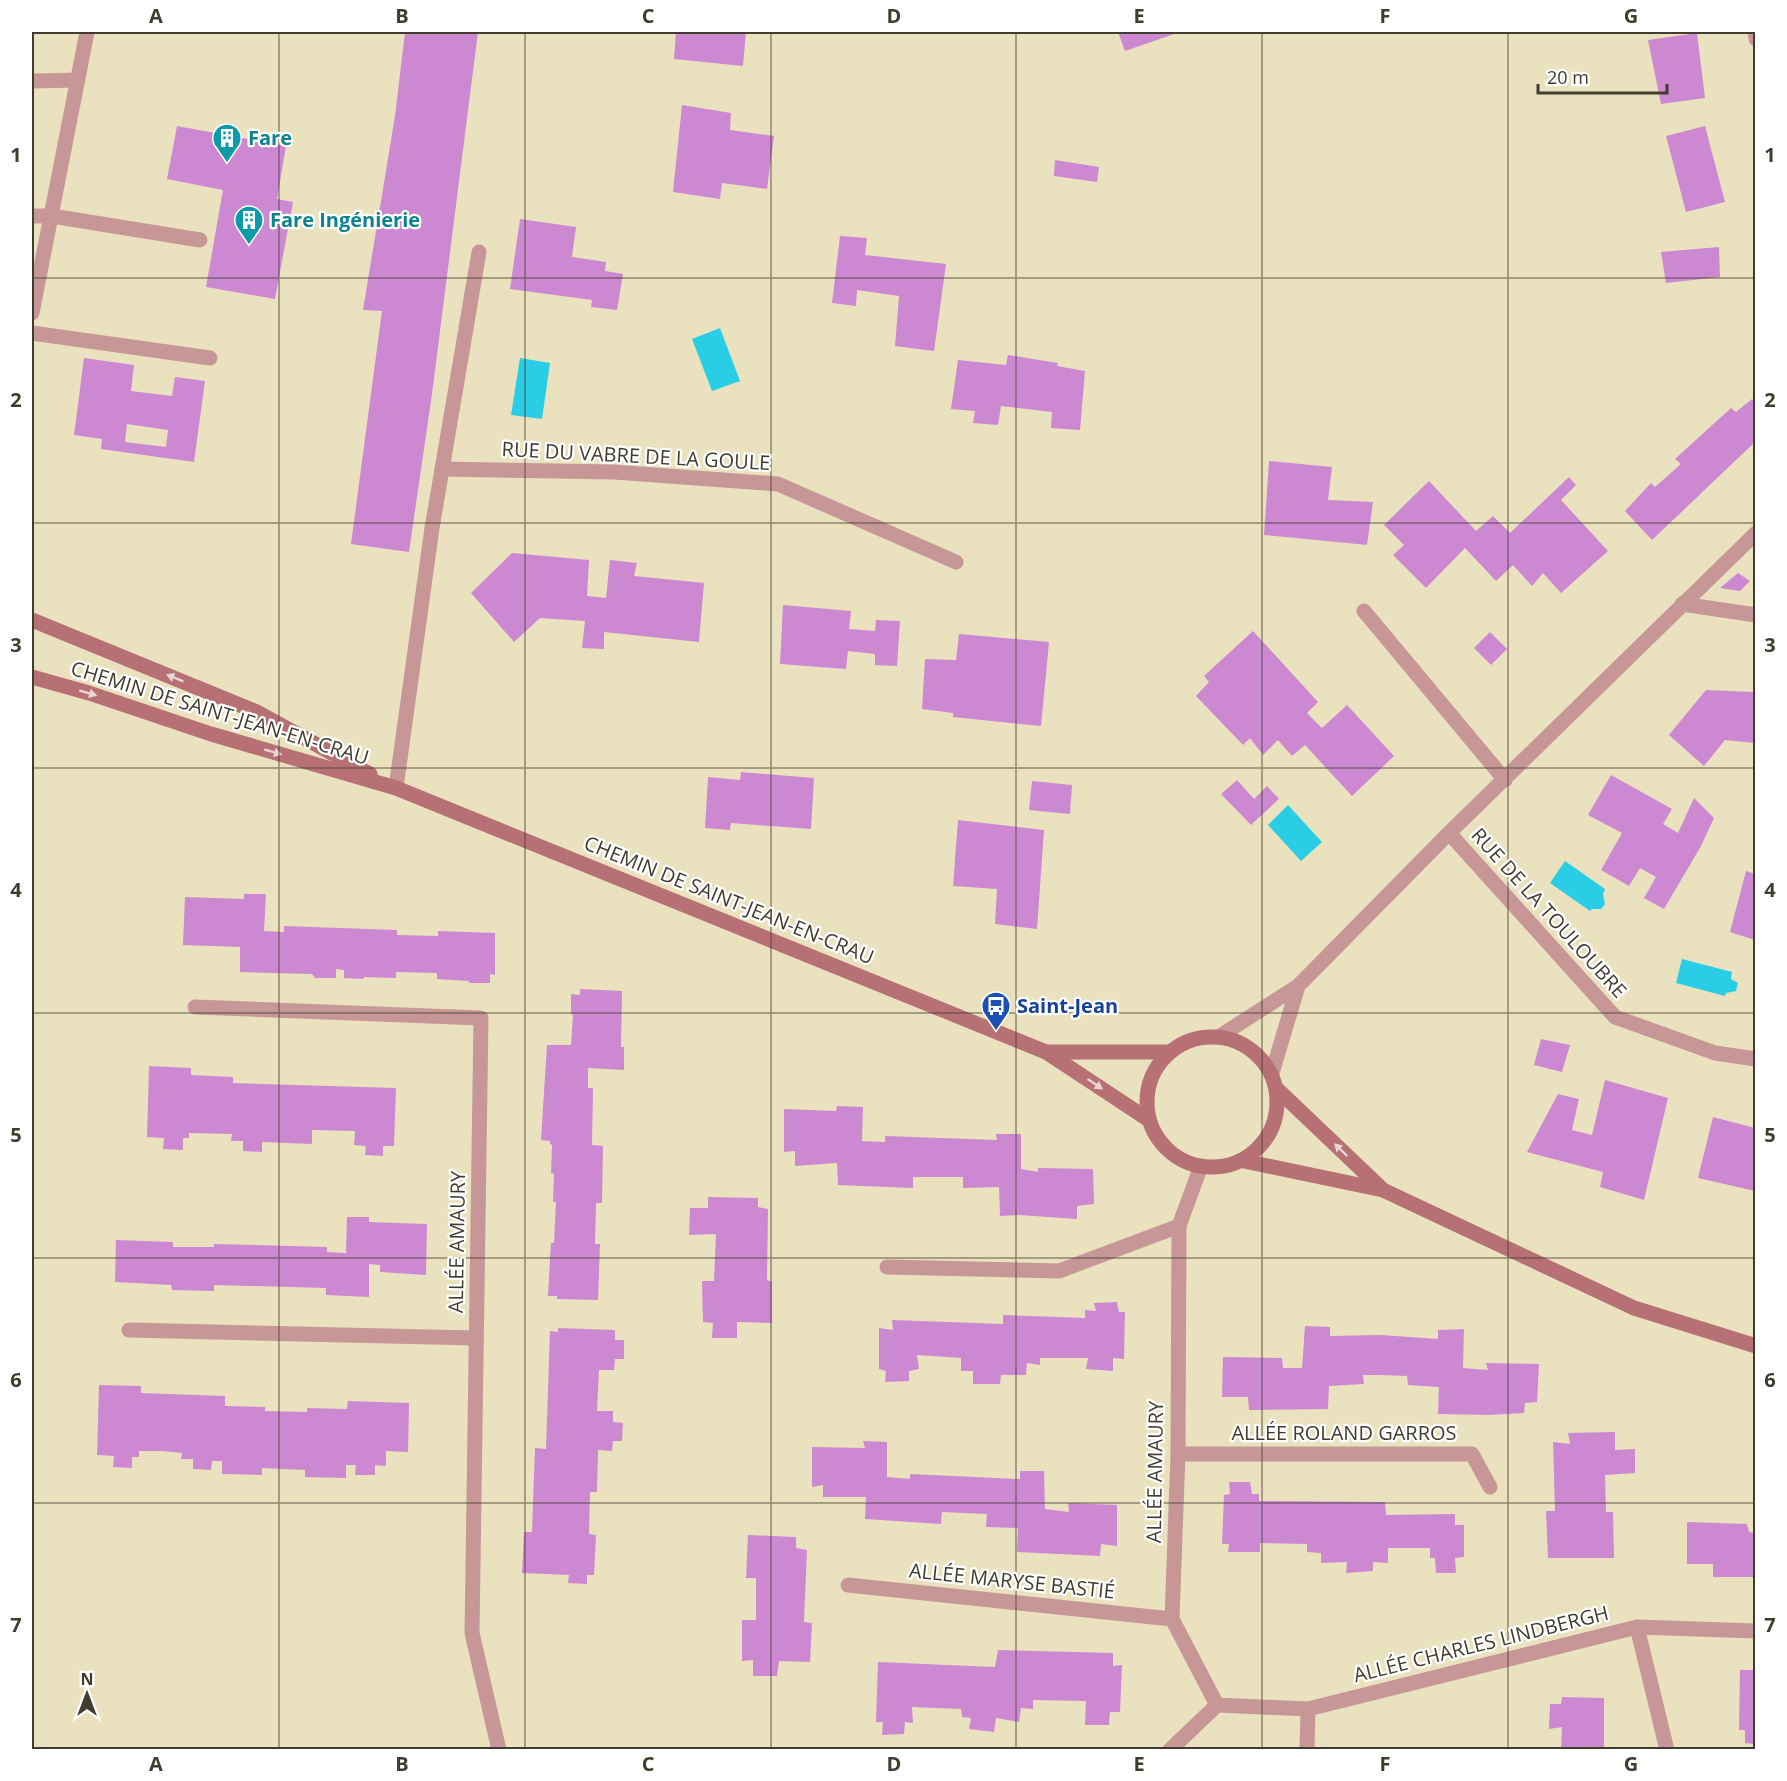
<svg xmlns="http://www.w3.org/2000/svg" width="1787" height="1781" viewBox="0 0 1787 1781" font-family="'Open Sans',sans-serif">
<rect width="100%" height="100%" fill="#eae2bf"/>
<g fill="#29cee6">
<path d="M720 328 740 381 712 391 692 339Z"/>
<path d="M520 358 550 363 542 419 511 415Z"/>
<path d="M1288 805 1322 842 1301 861 1268 825Z"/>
<path d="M1565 861 1605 889 1603 894 1605 904 1601 909H1592L1590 911 1550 883Z"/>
<path d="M1682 959 1732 972 1731 979 1738 983 1736 991 1726 993 1725 996 1676 983Z"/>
</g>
<g fill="#cd88d2" fill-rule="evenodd">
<path d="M405 32H478L432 394 409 552 351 544 382 311 363 310 395 116Z"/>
<path d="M676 32H746L743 66 674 59Z"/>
<path d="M1118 32H1180L1125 51Z"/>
<path d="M1697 33 1705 98 1661 104 1648 40Z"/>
<path d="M682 105 731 113 730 130 774 136 767 189 722 183 720 199 673 192Z"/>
<path d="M177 126 286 146 277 199 293 202 275 299 206 287 223 190 167 179Z"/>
<path d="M1705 126 1725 202 1686 212 1666 136Z"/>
<path d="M1055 160 1099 167 1097 182 1054 176Z"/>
<path d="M520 219 576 227 572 257 606 262 605 271 623 274 617 310 591 307 592 300 510 289Z"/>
<path d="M840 236 867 238 865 255 946 264 934 351 895 346 899 296 857 290 856 306 832 303Z"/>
<path d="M1719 247 1720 277 1666 283 1661 252Z"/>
<path d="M1008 355 1058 363 1057 366 1085 371 1080 430 1051 428 1052 412 1001 406 998 425 973 423 975 411 951 409 958 360 1006 365Z"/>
<path d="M84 358 134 365 131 391 172 396 175 377 205 381 194 462 101 449 102 439 74 435ZM127 424 168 430 166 447 125 442Z"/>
<path d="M1752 399 1755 403V442L1652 540 1625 511 1651 483 1655 487 1681 464 1675 459 1731 408 1736 412Z"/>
<path d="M1269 461 1332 467 1328 500 1373 502 1367 545 1264 535Z"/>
<path d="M1569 477 1576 485 1561 500 1608 551 1561 593 1543 573 1532 586 1513 565 1496 581 1465 548 1426 588 1393 555 1404 545 1384 525 1429 481 1476 531 1493 516 1510 533Z"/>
<path d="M512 553 589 560 587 596 606 598 610 560 637 563 634 576 704 583 699 642 604 632V649L582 648 585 621 540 618 514 642 471 593Z"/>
<path d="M1738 573 1750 581 1740 591 1720 588Z"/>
<path d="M783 605 851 611 849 629 875 631 876 620 900 621 897 666 875 665V654L848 651 846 669 780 664Z"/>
<path d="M1253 631 1318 702 1307 713 1322 728 1347 705 1394 756 1352 796 1305 745 1292 756 1278 740 1263 755 1250 738 1243 745 1196 696 1209 682 1204 676Z"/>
<path d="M1490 632 1507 649 1491 665 1474 648Z"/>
<path d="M959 634 1049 642 1041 726 953 717V713L922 709 925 659 956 660Z"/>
<path d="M1706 690 1754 692 1755 743 1725 740 1704 766 1669 735Z"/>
<path d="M741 772 814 778 811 829 731 823 730 830 705 828 708 777 740 780Z"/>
<path d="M1611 775 1672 809 1663 824 1678 833 1694 798 1714 818 1701 846 1664 909 1644 898 1656 877 1640 868 1629 886 1601 870 1622 833 1588 815Z"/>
<path d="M1237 780 1254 799 1267 786 1279 799 1251 825 1221 794Z"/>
<path d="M1032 781 1072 785 1070 814 1029 810Z"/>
<path d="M958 820 1044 830 1037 929 995 924 997 889 953 886Z"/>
<path d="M1746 871 1755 874V940L1730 932Z"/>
<path d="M244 894H266L264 931 284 932V926L397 930V935L438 936V931L495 933V975L490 974V983H469V981L437 979V973L396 972V978L364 977 363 979 344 978V970L336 969V978H315L312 974 240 972V947L183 945 185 897 244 899Z"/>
<path d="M580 989 622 991 621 1047H624V1070L588 1068V1088H593L592 1145 603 1146 602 1203H596L595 1244H600L598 1300 557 1299V1296H548L551 1243H554L556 1202H553L554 1174 551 1173 552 1145 550 1144V1141L541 1140 547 1045H571L573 1015 571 1014V994L580 995Z"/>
<path d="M1541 1039 1570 1045 1562 1072 1534 1065Z"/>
<path d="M149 1066 191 1068V1075L233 1077V1083L396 1088 394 1146H383V1156L365 1155 366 1146 354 1145 355 1131 312 1130V1144L262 1142V1152L243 1151V1141H231L232 1134 189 1133V1138H183V1150L163 1149 164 1138 147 1137Z"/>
<path d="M1605 1080 1668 1098 1644 1200 1600 1187 1603 1172 1527 1152 1558 1094 1579 1099 1572 1130 1592 1135Z"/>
<path d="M837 1106 863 1107 862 1141 885 1142V1136L997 1140 996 1134H1021V1169L1038 1172V1168L1093 1169 1094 1204 1077 1206V1219L1019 1215 1000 1216 999 1187 963 1188V1177H913V1188L838 1185 837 1163 795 1166V1151L784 1152V1109L836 1111Z"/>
<path d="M1713 1117 1755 1128V1191L1698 1178Z"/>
<path d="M708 1197 758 1198V1207L768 1209 767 1280 772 1282V1323L737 1322V1338H712L713 1323 703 1322 702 1281H714L716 1234 689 1235 690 1208H708Z"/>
<path d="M347 1217H369V1222L427 1224 426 1275 380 1272V1265L369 1264V1297L326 1295V1288L214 1285V1291L172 1290 171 1285 115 1282 116 1240 173 1242V1247H214V1244L327 1247V1252L346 1253Z"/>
<path d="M1117 1302 1119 1312H1125L1124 1359 1113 1358V1371L1086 1369 1088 1358H1040V1365L1027 1363 1026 1375H1001L1000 1384H973V1371H961V1358L917 1355 919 1369 909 1371V1381L885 1382 886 1371 879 1369V1328L893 1330 892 1320 1003 1324V1315L1085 1318V1310L1096 1311 1094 1303Z"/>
<path d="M1305 1326 1330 1327V1336L1381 1335 1438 1339V1330L1464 1329 1463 1368 1488 1370 1486 1363 1539 1364 1537 1402 1525 1403 1524 1413 1488 1415 1438 1414 1439 1387 1408 1385 1407 1376 1381 1375H1363L1364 1384 1329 1386 1328 1409 1249 1410 1248 1397H1222L1223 1357 1282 1358 1283 1368H1302Z"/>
<path d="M558 1328 615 1330V1340H624V1359H615L614 1370H599L597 1411H613V1422L623 1423 622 1441H613L612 1451 598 1450 597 1492H590L589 1534 596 1535 594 1575H587V1584L568 1583 569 1575 522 1573 524 1532H532L535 1448 546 1449 550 1331 558 1332Z"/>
<path d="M99 1385 141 1386V1393L225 1396V1406L265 1407V1411L307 1412V1408L347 1409 348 1401 409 1403 408 1452 386 1451V1466L375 1465V1475H355L356 1465H346V1478L305 1477V1470L262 1468V1475L222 1474V1461H212L211 1470 193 1469V1459H181L182 1453 161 1451H139V1457H132V1468L113 1467 114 1456 97 1455Z"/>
<path d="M1615 1432V1450L1635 1449V1473L1605 1475 1606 1512H1613L1614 1558H1548L1546 1511H1555L1553 1442 1570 1444 1568 1433Z"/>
<path d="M863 1441 887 1442V1477L910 1479V1474L1020 1479V1471H1044L1045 1509 1069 1512 1068 1503 1117 1505V1546L1101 1544 1100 1556 1017 1552 1018 1528 986 1527 987 1514 942 1512 941 1524 865 1519 866 1497H823V1485L812 1487V1447L865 1448Z"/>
<path d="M1229 1482H1250L1252 1494H1259V1501L1385 1502 1386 1515 1455 1514V1525H1464V1557L1455 1558 1456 1573H1436L1435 1558H1430V1548H1388V1563L1373 1562V1571L1346 1573 1347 1562 1321 1563V1553L1307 1552V1544L1260 1543V1552H1228L1229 1544H1222L1224 1495 1230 1494Z"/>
<path d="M1687 1522 1747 1524 1749 1532 1755 1533V1577H1713V1564H1687Z"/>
<path d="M748 1535 796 1537V1548L807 1550 804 1622 812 1623 810 1662 779 1661 777 1676H753V1660L742 1661V1620H756V1578H746Z"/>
<path d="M998 1650 1113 1653V1666L1122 1665 1120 1712H1110L1109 1725H1085L1086 1701 1033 1700V1709L1021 1708 1019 1722 996 1718 994 1732 969 1729 971 1718 962 1717 961 1709 912 1707 913 1723 905 1722 904 1734 882 1735 883 1722H876L878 1662 995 1667Z"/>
<path d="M1740 1670H1755V1744L1745 1743V1730H1739Z"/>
<path d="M1562 1697 1604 1698V1749H1561L1562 1727 1549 1729 1550 1704H1561Z"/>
<path d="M1379 1747 1412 1748V1749H1379Z"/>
</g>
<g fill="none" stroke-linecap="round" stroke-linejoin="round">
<g stroke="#c79798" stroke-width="15">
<path d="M32 216H52L200 240"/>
<path d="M32 333 210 358"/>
</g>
<g stroke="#c79798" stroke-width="15">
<path d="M1755 32 1756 39"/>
<path d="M32 81 78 80"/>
<path d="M32 313 87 32"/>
<path d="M442 469 614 472 778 484 956 562"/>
<path d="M1682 604 1756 615"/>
<path d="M1364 611 1505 780"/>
<path d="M396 788 432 528 479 252"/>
<path d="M1449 833 1615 1017 1715 1053 1756 1059"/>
<path d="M1298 986 1449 833 1756 533"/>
<path d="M195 1007 481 1018 472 1633 499 1750"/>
<path d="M1220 1036 1298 986 1272 1073"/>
<path d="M1201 1166 1179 1226 1178 1454 1172 1619 1217 1705"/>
<path d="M887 1267 1059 1271 1179 1226"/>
<path d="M129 1330 476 1338"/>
<path d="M1178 1454H1472L1490 1487"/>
<path d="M848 1585 1172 1619"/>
<path d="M1637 1627 1667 1750"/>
<path d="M1217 1705 1308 1709 1637 1627 1756 1631"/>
<path d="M1170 1750 1217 1705"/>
<path d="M1307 1750 1308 1709"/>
</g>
<g stroke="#b77175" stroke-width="15">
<path d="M32 620 257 712 370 774"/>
<path d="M32 677 89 693 211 734 396 788 1046 1052 1149 1120"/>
<circle cx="1212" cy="1102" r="65"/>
<path d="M1046 1052H1169"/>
<path d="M1278 1090 1383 1190"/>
<path d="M1244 1161 1383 1190 1634 1308 1756 1346"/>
</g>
</g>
<defs><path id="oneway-solid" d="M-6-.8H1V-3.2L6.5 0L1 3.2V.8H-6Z" transform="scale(1.5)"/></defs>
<g fill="#e9d4d6">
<use href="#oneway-solid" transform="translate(175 678) rotate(-158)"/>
<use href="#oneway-solid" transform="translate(88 693) rotate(16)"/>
<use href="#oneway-solid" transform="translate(273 752) rotate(16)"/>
<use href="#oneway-solid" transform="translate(1095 1084) rotate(34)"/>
<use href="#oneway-solid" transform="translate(1341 1150) rotate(-136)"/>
</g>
<path fill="none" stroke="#403d2f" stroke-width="1.5" stroke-opacity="0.55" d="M279 32V1750M525 32V1750M771 32V1750M1016 32V1750M1262 32V1750M1508 32V1750M32 278H1756M32 523H1756M32 768H1756M32 1013H1756M32 1258H1756M32 1503H1756"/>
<defs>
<g id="building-pin" transform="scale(1.5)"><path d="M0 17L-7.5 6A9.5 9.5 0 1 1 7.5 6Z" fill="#0f9aa8" stroke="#fff"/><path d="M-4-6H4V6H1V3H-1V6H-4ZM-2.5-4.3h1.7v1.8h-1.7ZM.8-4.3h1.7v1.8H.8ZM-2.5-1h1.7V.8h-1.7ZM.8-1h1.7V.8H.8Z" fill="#fff"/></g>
<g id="bus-pin" transform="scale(1.5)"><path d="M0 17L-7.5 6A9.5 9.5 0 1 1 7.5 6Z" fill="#1a4fb4" stroke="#fff"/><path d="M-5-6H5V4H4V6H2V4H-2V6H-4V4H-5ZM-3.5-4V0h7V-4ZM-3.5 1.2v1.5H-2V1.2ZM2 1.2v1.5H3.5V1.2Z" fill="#fff"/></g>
</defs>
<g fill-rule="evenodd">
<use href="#building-pin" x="227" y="138"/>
<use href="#building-pin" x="249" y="220"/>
<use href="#bus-pin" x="996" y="1006"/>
</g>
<g text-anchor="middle" stroke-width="4.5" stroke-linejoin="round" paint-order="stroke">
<g font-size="20" font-weight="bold" fill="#0d838f" stroke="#fff" text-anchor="start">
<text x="248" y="145">Fare</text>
<text x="270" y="227">Fare Ingénierie</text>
</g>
<g font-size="20" fill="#403d2f" stroke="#fff">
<text transform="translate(636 456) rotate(3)" y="7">RUE DU VABRE DE LA GOULE</text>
<text transform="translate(220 713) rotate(17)" y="7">CHEMIN DE SAINT-JEAN-EN-CRAU</text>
<text transform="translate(729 900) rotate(22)" y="7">CHEMIN DE SAINT-JEAN-EN-CRAU</text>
<text transform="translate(1549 913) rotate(48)" y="7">RUE DE LA TOULOUBRE</text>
<text transform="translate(457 1242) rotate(-89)" y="7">ALLÉE AMAURY</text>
<text x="1344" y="1440">ALLÉE ROLAND GARROS</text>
<text transform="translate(1155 1472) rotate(-89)" y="7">ALLÉE AMAURY</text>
<text transform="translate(1012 1581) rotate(6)" y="7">ALLÉE MARYSE BASTIÉ</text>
<text transform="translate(1481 1644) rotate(-14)" y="7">ALLÉE CHARLES LINDBERGH</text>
</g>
<g font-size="20" font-weight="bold" fill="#164399" stroke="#fff" text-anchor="start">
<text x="1017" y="1013">Saint-Jean</text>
</g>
</g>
<rect width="1787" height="1781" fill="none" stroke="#ffffff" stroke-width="66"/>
<g transform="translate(87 1694)" stroke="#ffffff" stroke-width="4.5" paint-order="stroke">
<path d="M0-4.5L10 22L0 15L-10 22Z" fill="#403d2f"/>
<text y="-9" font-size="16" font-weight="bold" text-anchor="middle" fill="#403d2f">N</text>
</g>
<path d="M1538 84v9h129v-9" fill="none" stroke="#403d2f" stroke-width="3"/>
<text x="1547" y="84" font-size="18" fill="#403d2f" stroke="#ffffff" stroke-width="4.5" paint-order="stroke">20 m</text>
<rect x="33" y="33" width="1721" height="1715" fill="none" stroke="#403d2f" stroke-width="2"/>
<g font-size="20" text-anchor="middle" font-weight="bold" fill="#403d2f">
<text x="156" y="23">A</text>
<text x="402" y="23">B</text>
<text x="648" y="23">C</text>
<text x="894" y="23">D</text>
<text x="1139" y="23">E</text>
<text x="1385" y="23">F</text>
<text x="1631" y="23">G</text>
<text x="16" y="162">1</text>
<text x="1770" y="162">1</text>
<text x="16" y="407">2</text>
<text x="1770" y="407">2</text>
<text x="16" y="652">3</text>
<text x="1770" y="652">3</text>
<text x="16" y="897">4</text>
<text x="1770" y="897">4</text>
<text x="16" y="1142">5</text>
<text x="1770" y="1142">5</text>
<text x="16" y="1387">6</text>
<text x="1770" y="1387">6</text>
<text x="16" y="1632">7</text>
<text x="1770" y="1632">7</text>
<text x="156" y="1771">A</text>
<text x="402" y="1771">B</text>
<text x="648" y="1771">C</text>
<text x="894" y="1771">D</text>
<text x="1139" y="1771">E</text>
<text x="1385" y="1771">F</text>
<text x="1631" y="1771">G</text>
</g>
</svg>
